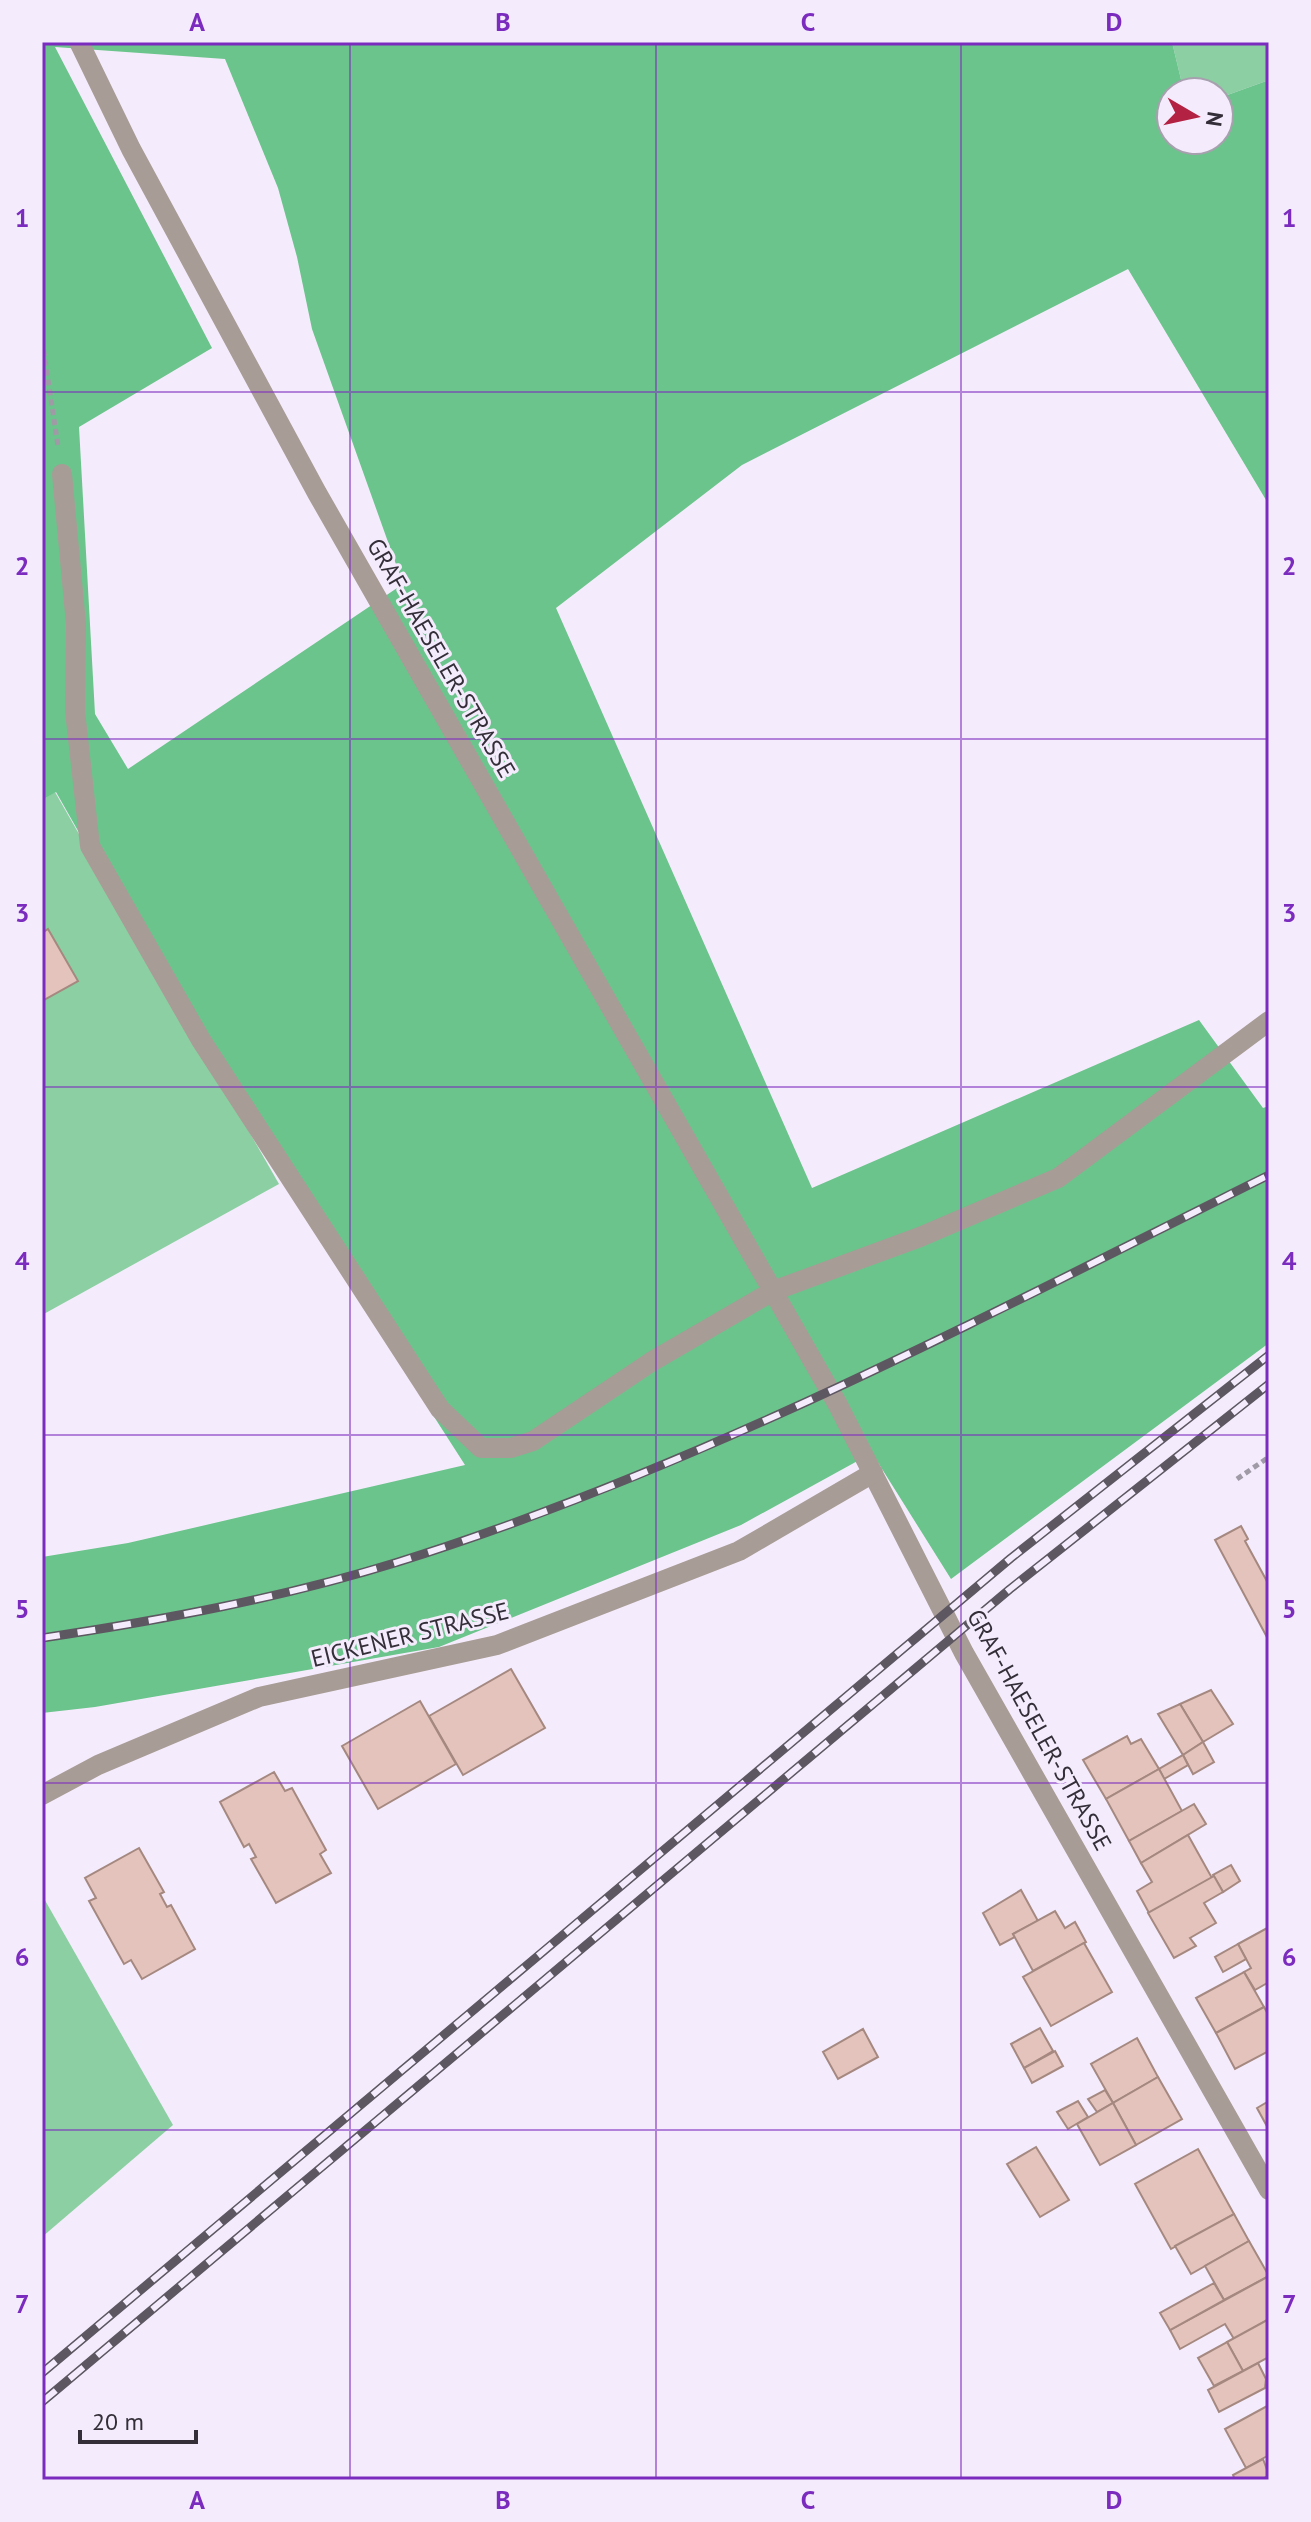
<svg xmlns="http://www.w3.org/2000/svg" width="1311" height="2522" viewBox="0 0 1311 2522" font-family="'PT Sans',sans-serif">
<rect width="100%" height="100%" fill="#f4ecfc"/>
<g fill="#8ccfa2">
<path d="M1172 42H1269V80L1219 98V92H1184Z"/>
<path d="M55 792 279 1184 42 1315V800Z"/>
<path d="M42 1895 173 2125 42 2237Z"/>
</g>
<path fill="#6bc48b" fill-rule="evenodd" d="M42 42H1172L1184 92H1171V140H1219V98L1269 80V505L1128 269 742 465 556 608 812 1188 1199 1020 1263 1108 1269 1106V1343L951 1579 872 1453 741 1525 439 1647 95 1707 42 1713V1557L128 1543 465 1465 229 1097 56 792 42 800ZM55 47 225 59 278 188 297 257 312 329 403 584 128 769 95 714 79 427 212 348Z"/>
<g fill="#e3c3bb" stroke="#a58880" stroke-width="2">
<path d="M48 929 78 981 42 1001V933Z"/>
<path d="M1241 1526 1248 1539 1245 1541 1269 1585V1641L1215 1540Z"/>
<path d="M511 1669 545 1728 463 1775 429 1716Z"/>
<path d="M1211 1690 1233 1724 1203 1742 1180 1704Z"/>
<path d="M420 1701 456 1764 378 1809 342 1746Z"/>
<path d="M1180 1704 1203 1742 1183 1755 1158 1714Z"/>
<path d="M1127 1736 1131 1744 1141 1739 1159 1769 1106 1799 1083 1760Z"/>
<path d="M1203 1742 1214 1762 1193 1774 1183 1755Z"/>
<path d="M1183 1755 1188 1765 1164 1779 1159 1769Z"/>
<path d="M1159 1769 1182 1811 1129 1841 1106 1799Z"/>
<path d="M274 1772 285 1791 292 1788 326 1850 320 1854 331 1873 276 1903 251 1859 256 1857 249 1844 244 1847 220 1802Z"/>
<path d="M1194 1804 1206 1824 1141 1863 1129 1841Z"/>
<path d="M1188 1835 1212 1878 1149 1913 1137 1891 1152 1882 1141 1863Z"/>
<path d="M139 1848 164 1892 160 1894 167 1907 171 1905 195 1949 142 1979 131 1960 124 1964 89 1901 96 1898 85 1878Z"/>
<path d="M1231 1865 1240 1881 1223 1892 1213 1875Z"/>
<path d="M1214 1876 1223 1892 1204 1903 1216 1923 1190 1938 1196 1946 1174 1958 1148 1913Z"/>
<path d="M1021 1890 1038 1921 1013 1934 1015 1937 1000 1945 983 1913Z"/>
<path d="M1055 1911 1065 1928 1075 1922 1086 1942 1033 1971 1013 1934Z"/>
<path d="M1269 1927V1982L1255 1990 1244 1972 1251 1968 1238 1944Z"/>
<path d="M1084 1943 1112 1992 1051 2026 1023 1977Z"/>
<path d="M1238 1944 1246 1959 1223 1972 1215 1957Z"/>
<path d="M1244 1972 1264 2007 1216 2033 1196 1998Z"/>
<path d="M1264 2007 1269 2016V2051L1235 2069 1216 2033Z"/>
<path d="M1040 2028 1053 2051 1024 2068 1011 2044Z"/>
<path d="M863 2029 878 2057 838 2079 823 2052Z"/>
<path d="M1137 2038 1158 2077 1113 2103 1091 2064Z"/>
<path d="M1055 2051 1063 2066 1032 2083 1024 2068Z"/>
<path d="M1158 2077 1182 2119 1136 2145 1113 2103Z"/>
<path d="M1105 2090 1113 2103 1097 2112 1088 2099Z"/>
<path d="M1078 2101 1088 2117 1068 2129 1057 2112Z"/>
<path d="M1269 2101V2130L1257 2108Z"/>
<path d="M1113 2103 1136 2145 1100 2165 1077 2124Z"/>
<path d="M1036 2147 1069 2200 1040 2217 1007 2164Z"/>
<path d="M1198 2149 1234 2214 1171 2249 1135 2184Z"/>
<path d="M1234 2214 1249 2241 1191 2274 1175 2246Z"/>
<path d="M1249 2241 1269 2276 1224 2300 1205 2266Z"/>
<path d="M1269 2276V2319L1234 2339 1225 2324 1180 2349 1170 2330Z"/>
<path d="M1214 2283 1224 2300 1170 2330 1160 2313Z"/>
<path d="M1269 2319V2357L1243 2371 1227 2342Z"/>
<path d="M1227 2342 1243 2371 1214 2386 1198 2358Z"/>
<path d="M1258 2363 1266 2379 1265 2388 1219 2412 1208 2390Z"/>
<path d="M1269 2405V2455L1246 2468 1225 2429Z"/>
<path d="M1263 2459 1269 2475 1261 2480H1235L1233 2475Z"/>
</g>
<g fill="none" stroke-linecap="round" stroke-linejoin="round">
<g stroke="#a09aa7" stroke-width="5" stroke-dasharray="6 4" stroke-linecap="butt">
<path d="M42 340 58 446"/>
<path d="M1268 422 1269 424"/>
<path d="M1237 1479 1269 1457"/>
</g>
<g stroke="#a89c96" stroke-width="20">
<path d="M79 42 131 149 317 493 838 1405 964 1653 1269 2190"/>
<path d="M62 474 76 624 75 711 90 846 201 1040 440 1409 481 1448H511L533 1441 651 1362 773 1291 920 1237 1058 1178 1269 1021"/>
<path d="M42 1795 98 1765 259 1697 497 1645 739 1551 873 1473"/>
</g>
<g stroke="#5d5762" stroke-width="9">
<g id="rail">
<path d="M42 1638C162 1620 282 1598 398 1562 702 1467 985 1316 1269 1175"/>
<path d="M42 2373 1011 1558 1269 1355"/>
<path d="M42 2402 1010 1589 1269 1384"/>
</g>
</g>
<use href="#rail" stroke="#f4ecfc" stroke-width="6" stroke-dasharray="18" stroke-linecap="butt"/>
</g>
<path fill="none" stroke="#7b2cbf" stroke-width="2" stroke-opacity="0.55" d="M350 42V2480M656 42V2480M961 42V2480M42 392H1269M42 739H1269M42 1087H1269M42 1435H1269M42 1783H1269M42 2130H1269"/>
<g text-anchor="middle" stroke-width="6" stroke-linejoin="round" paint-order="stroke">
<g font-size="24" fill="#332e38" stroke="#f4ecfc">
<text transform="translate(441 658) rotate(60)" y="8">GRAF-HAESELER-STRASSE</text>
<text transform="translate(410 1635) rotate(-14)" y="8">EICKENER STRASSE</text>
<text transform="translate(1039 1730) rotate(61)" y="8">GRAF-HAESELER-STRASSE</text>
</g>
</g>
<rect width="1311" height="2522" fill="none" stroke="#f4ecfc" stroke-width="88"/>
<g transform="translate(1195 116) rotate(99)"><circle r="38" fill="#f4ecfc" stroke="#a7a0ae" stroke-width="2"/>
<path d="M0-6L14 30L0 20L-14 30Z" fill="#b42243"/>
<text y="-12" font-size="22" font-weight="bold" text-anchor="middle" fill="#332e38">N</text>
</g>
<path d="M80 2430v12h116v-12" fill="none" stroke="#332e38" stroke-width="4"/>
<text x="92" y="2430" font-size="24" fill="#332e38" stroke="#f4ecfc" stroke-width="6" paint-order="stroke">20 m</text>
<rect x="44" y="44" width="1223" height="2434" fill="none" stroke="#7b2cbf" stroke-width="3"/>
<g font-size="26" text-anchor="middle" font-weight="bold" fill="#7b2cbf">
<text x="197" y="31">A</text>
<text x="503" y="31">B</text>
<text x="808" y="31">C</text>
<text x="1114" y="31">D</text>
<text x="22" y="227">1</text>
<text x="1289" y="227">1</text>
<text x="22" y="575">2</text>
<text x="1289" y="575">2</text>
<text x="22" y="922">3</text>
<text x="1289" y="922">3</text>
<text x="22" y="1270">4</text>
<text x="1289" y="1270">4</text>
<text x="22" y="1618">5</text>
<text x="1289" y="1618">5</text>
<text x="22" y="1966">6</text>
<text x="1289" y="1966">6</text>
<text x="22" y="2313">7</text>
<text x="1289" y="2313">7</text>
<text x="197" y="2509">A</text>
<text x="503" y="2509">B</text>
<text x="808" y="2509">C</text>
<text x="1114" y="2509">D</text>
</g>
</svg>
